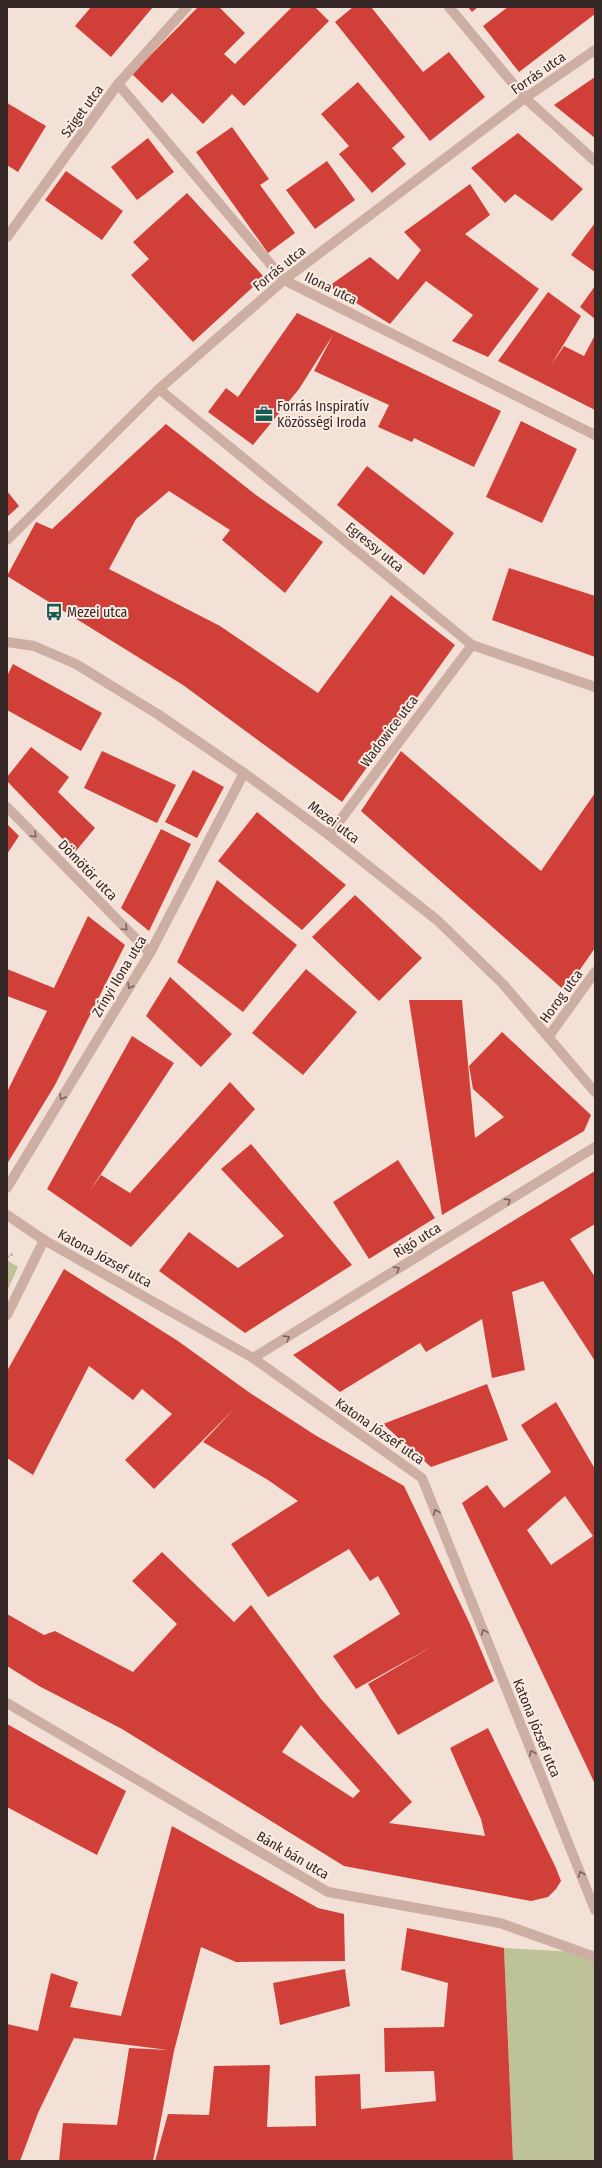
<svg xmlns="http://www.w3.org/2000/svg" width="602" height="2168" viewBox="0 0 602 2168" font-family="'Fira Sans Condensed',sans-serif">
<rect width="100%" height="100%" fill="#f3e1d8"/>
<g fill="#bdc397">
<path d="M7 1260 18 1267 7 1291Z"/>
<path d="M504 1948 595 1953V2161H513Z"/>
</g>
<g fill="#d04039" fill-rule="evenodd">
<path d="M91 7H153L111 57 75 26Z"/>
<path d="M198 7H219L245 33 224 54 235 64 292 7H315L329 21 244 106 232 94 203 124 172 93 162 103 132 74Z"/>
<path d="M353 7H371L423 72 449 52 485 97 430 141 335 22Z"/>
<path d="M468 7H478L472 12Z"/>
<path d="M508 7H595V14L519 72 483 26Z"/>
<path d="M595 77V138L554 105Z"/>
<path d="M358 82 405 137 392 148 406 164 372 193 339 154 349 146 321 114Z"/>
<path d="M7 103 46 126 18 172 7 165Z"/>
<path d="M232 127 269 179 260 185 295 233 268 253 196 152Z"/>
<path d="M518 133 583 189 552 221 515 194 505 203 471 168Z"/>
<path d="M148 138 174 172 137 200 111 167Z"/>
<path d="M327 161 355 200 315 229 286 190Z"/>
<path d="M66 171 123 211 102 240 45 200Z"/>
<path d="M470 184 490 215 465 234 539 289 488 357 452 341 473 315 426 281 390 324 329 286 370 257 398 280 421 250 404 232Z"/>
<path d="M187 193 264 277 193 342 131 275 149 259 133 242Z"/>
<path d="M595 223V272L571 255Z"/>
<path d="M595 286V319L580 307Z"/>
<path d="M548 292 581 316 551 365 564 346 584 356 595 335V410L498 361Z"/>
<path d="M297 313 501 411 474 467 414 438 412 442 378 427 389 405 314 371 333 335 299 389 253 445 208 412 226 388 238 397Z"/>
<path d="M521 421 577 449 542 523 486 497Z"/>
<path d="M166 424 256 495 323 542 285 593 222 540 230 530 169 491 136 519 109 569 220 626 318 693 391 595 455 645 342 802 183 685 7 576 36 522 52 529Z"/>
<path d="M367 466 454 533 424 575 337 505Z"/>
<path d="M7 491 19 506 7 517Z"/>
<path d="M509 568 595 596V657L492 620Z"/>
<path d="M13 664 102 713 81 751 7 710V676Z"/>
<path d="M31 747 69 777 58 792 95 828 75 852 7 781V777Z"/>
<path d="M102 751 176 785 157 823 84 788Z"/>
<path d="M401 751 541 871 595 793V948L565 991 361 811Z"/>
<path d="M193 770 224 787 197 838 165 822Z"/>
<path d="M257 812 346 885 302 930 218 861Z"/>
<path d="M7 824 19 836 7 854Z"/>
<path d="M161 829 191 844 149 931 121 908Z"/>
<path d="M217 880 297 945 243 1012 177 962Z"/>
<path d="M355 895 422 958 379 1001 312 937Z"/>
<path d="M88 916 125 945 55 1085 7 1164V1092L47 1011 7 996V969L54 988Z"/>
<path d="M306 969 357 1012 303 1075 252 1033Z"/>
<path d="M170 977 232 1034 201 1067 146 1016Z"/>
<path d="M409 1000H462L475 1138 504 1117 473 1089 469 1066 502 1032 591 1115 584 1131 442 1215Z"/>
<path d="M132 1036 174 1063 89 1192 101 1175 130 1193 230 1082 255 1109 131 1247 47 1189Z"/>
<path d="M251 1144 352 1265 245 1333 159 1271 189 1232 238 1268 284 1236 221 1169Z"/>
<path d="M398 1160 435 1218 369 1259 333 1202Z"/>
<path d="M595 1171V1224L570 1239 595 1277V1361L543 1281 512 1292 525 1370 492 1378 482 1319 426 1352 420 1343 340 1392 293 1355Z"/>
<path d="M64 1269 178 1341 250 1393 315 1435 404 1486 470 1624 494 1681 398 1735 368 1684 433 1646 356 1689 333 1656 400 1614 378 1576 370 1581 349 1549 268 1597 231 1544 298 1501 268 1480 203 1442 235 1408 154 1489 125 1460 172 1414 142 1389 133 1400 89 1366 33 1475 7 1458V1371Z"/>
<path d="M487 1384 508 1440 431 1467 383 1424Z"/>
<path d="M556 1402 595 1469V1784L462 1503 487 1485 504 1508 551 1472 521 1425ZM565 1496 593 1536 551 1565 527 1530Z"/>
<path d="M162 1552 234 1622 251 1605 321 1699 412 1802 389 1823 485 1836 481 1819 450 1748 488 1728 556 1868 561 1881 556 1889 548 1897 531 1901 344 1866 122 1729 39 1686 7 1666V1614L44 1635 55 1631 133 1672 177 1624 132 1581ZM301 1725 360 1791 353 1798 282 1752Z"/>
<path d="M7 1724 126 1791 97 1855 7 1807Z"/>
<path d="M172 1826 318 1908 344 1914 345 1961 236 1962 201 1947 174 2051 153 2161H59L63 2123 117 2125 129 2048 168 2050 74 2038 38 2113 20 2161H7V2024L38 2031 51 1973 78 1982 70 2007 121 2016Z"/>
<path d="M407 1928 504 1948 513 2161H155L168 2114 209 2115 214 2066 270 2065 267 2127 316 2126 315 2076 360 2074 361 2109 436 2101 434 2071 385 2072 384 2028 444 2027 448 1983 401 1970Z"/>
<path d="M345 1969 350 2006 280 2025 273 1983Z"/>
</g>
<g fill="none" stroke-linecap="round" stroke-linejoin="round">
<path stroke="#b8978d" stroke-width="2.5" stroke-dasharray="2 2" stroke-linecap="butt" d="M7 1257 13 1254"/>
<g stroke="#ccaea3" stroke-width="10">
<path d="M449 7 525 98 595 161"/>
<path d="M118 84 284 280 595 435"/>
<path d="M7 237 118 84 187 7"/>
<path d="M159 389 472 645 595 687"/>
<path d="M7 540 159 389 284 280 525 98 595 50"/>
<path d="M7 642 34 646 76 664 159 715 244 773 329 835 437 920 503 984 595 1092"/>
<path d="M7 807 150 953"/>
<path d="M329 835 472 645"/>
<path d="M549 1036 595 972"/>
<path d="M7 1188 150 953 244 773"/>
<path d="M7 1215 44 1240 253 1358 422 1478 595 1910"/>
<path d="M7 1315 44 1240"/>
<path d="M253 1358 595 1147"/>
<path d="M7 1703 328 1892 500 1923 595 1957"/>
</g>
</g>
<defs><path id="oneway-chevron" d="M-2-3.5L2.5 0L-2 3.5" fill="none" stroke-width="1.6" stroke-linecap="round" stroke-linejoin="round"/></defs>
<g stroke="#7a645e">
<use href="#oneway-chevron" transform="translate(34 835) rotate(46)"/>
<use href="#oneway-chevron" transform="translate(125 928) rotate(46)"/>
<use href="#oneway-chevron" transform="translate(130 986) rotate(121)"/>
<use href="#oneway-chevron" transform="translate(62 1097) rotate(121)"/>
<use href="#oneway-chevron" transform="translate(508 1201) rotate(-32)"/>
<use href="#oneway-chevron" transform="translate(397 1269) rotate(-32)"/>
<use href="#oneway-chevron" transform="translate(287 1338) rotate(-32)"/>
<use href="#oneway-chevron" transform="translate(436 1512) rotate(-112)"/>
<use href="#oneway-chevron" transform="translate(484 1632) rotate(-112)"/>
<use href="#oneway-chevron" transform="translate(532 1753) rotate(-112)"/>
<use href="#oneway-chevron" transform="translate(581 1874) rotate(-112)"/>
</g>
<defs>
<g id="office-bare" transform="scale(1.38)"><path d="M-6-3h4V-5.5h4V-3h4V5H-6ZM-1-4.5V-3h2v-1.5ZM-6 0V1H6V0Z" fill="#185b52" stroke="#fbece4" stroke-width="2.5" paint-order="stroke"/></g>
<g id="bus-bare" transform="scale(1.38)"><path d="M-5-6H5V4H4V6H2V4H-2V6H-4V4H-5ZM-3.5-4V0h7V-4ZM-3.5 1.2v1.5H-2V1.2ZM2 1.2v1.5H3.5V1.2Z" fill="#185b52" stroke="#fbece4" stroke-width="2.5" paint-order="stroke"/></g>
</defs>
<g fill-rule="evenodd">
<use href="#office-bare" x="264" y="414"/>
<use href="#bus-bare" x="54" y="612"/>
</g>
<g text-anchor="middle" stroke-width="4" stroke-linejoin="round" paint-order="stroke">
<g font-size="14" fill="#362826" stroke="#fbece4">
<text transform="translate(538 73) rotate(-35)" y="5">Forrás utca</text>
<text transform="translate(82 111) rotate(-54)" y="5">Sziget utca</text>
<text transform="translate(279 268) rotate(-39)" y="5">Forrás utca</text>
<text transform="translate(331 288) rotate(26)" y="5">Ilona utca</text>
<text transform="translate(375 547) rotate(39)" y="5">Egressy utca</text>
<text transform="translate(389 731) rotate(-53)" y="5">Wadowice utca</text>
<text transform="translate(334 822) rotate(37)" y="5">Mezei utca</text>
<text transform="translate(88 870) rotate(46)" y="5">Dömötör utca</text>
<text transform="translate(119 976) rotate(-59)" y="5">Zrínyi Ilona utca</text>
<text transform="translate(561 996) rotate(-54)" y="5">Horog utca</text>
<text transform="translate(417 1240) rotate(-32)" y="5">Rigó utca</text>
<text transform="translate(105 1258) rotate(29)" y="5">Katona József utca</text>
<text transform="translate(380 1431) rotate(35)" y="5">Katona József utca</text>
<text transform="translate(537 1728) rotate(68)" y="5">Katona József utca</text>
<text transform="translate(293 1855) rotate(30)" y="5">Bánk bán utca</text>
</g>
<g font-size="14" fill="#362826" stroke="#fbece4" text-anchor="start">
<text x="277" y="411">Forrás Inspiratív<tspan x="277" dy="16">Közösségi Iroda</tspan></text>
<text x="67" y="617">Mezei utca</text>
</g>
</g>
<rect width="602" height="2168" fill="none" stroke="#362826" stroke-width="16"/>
</svg>
